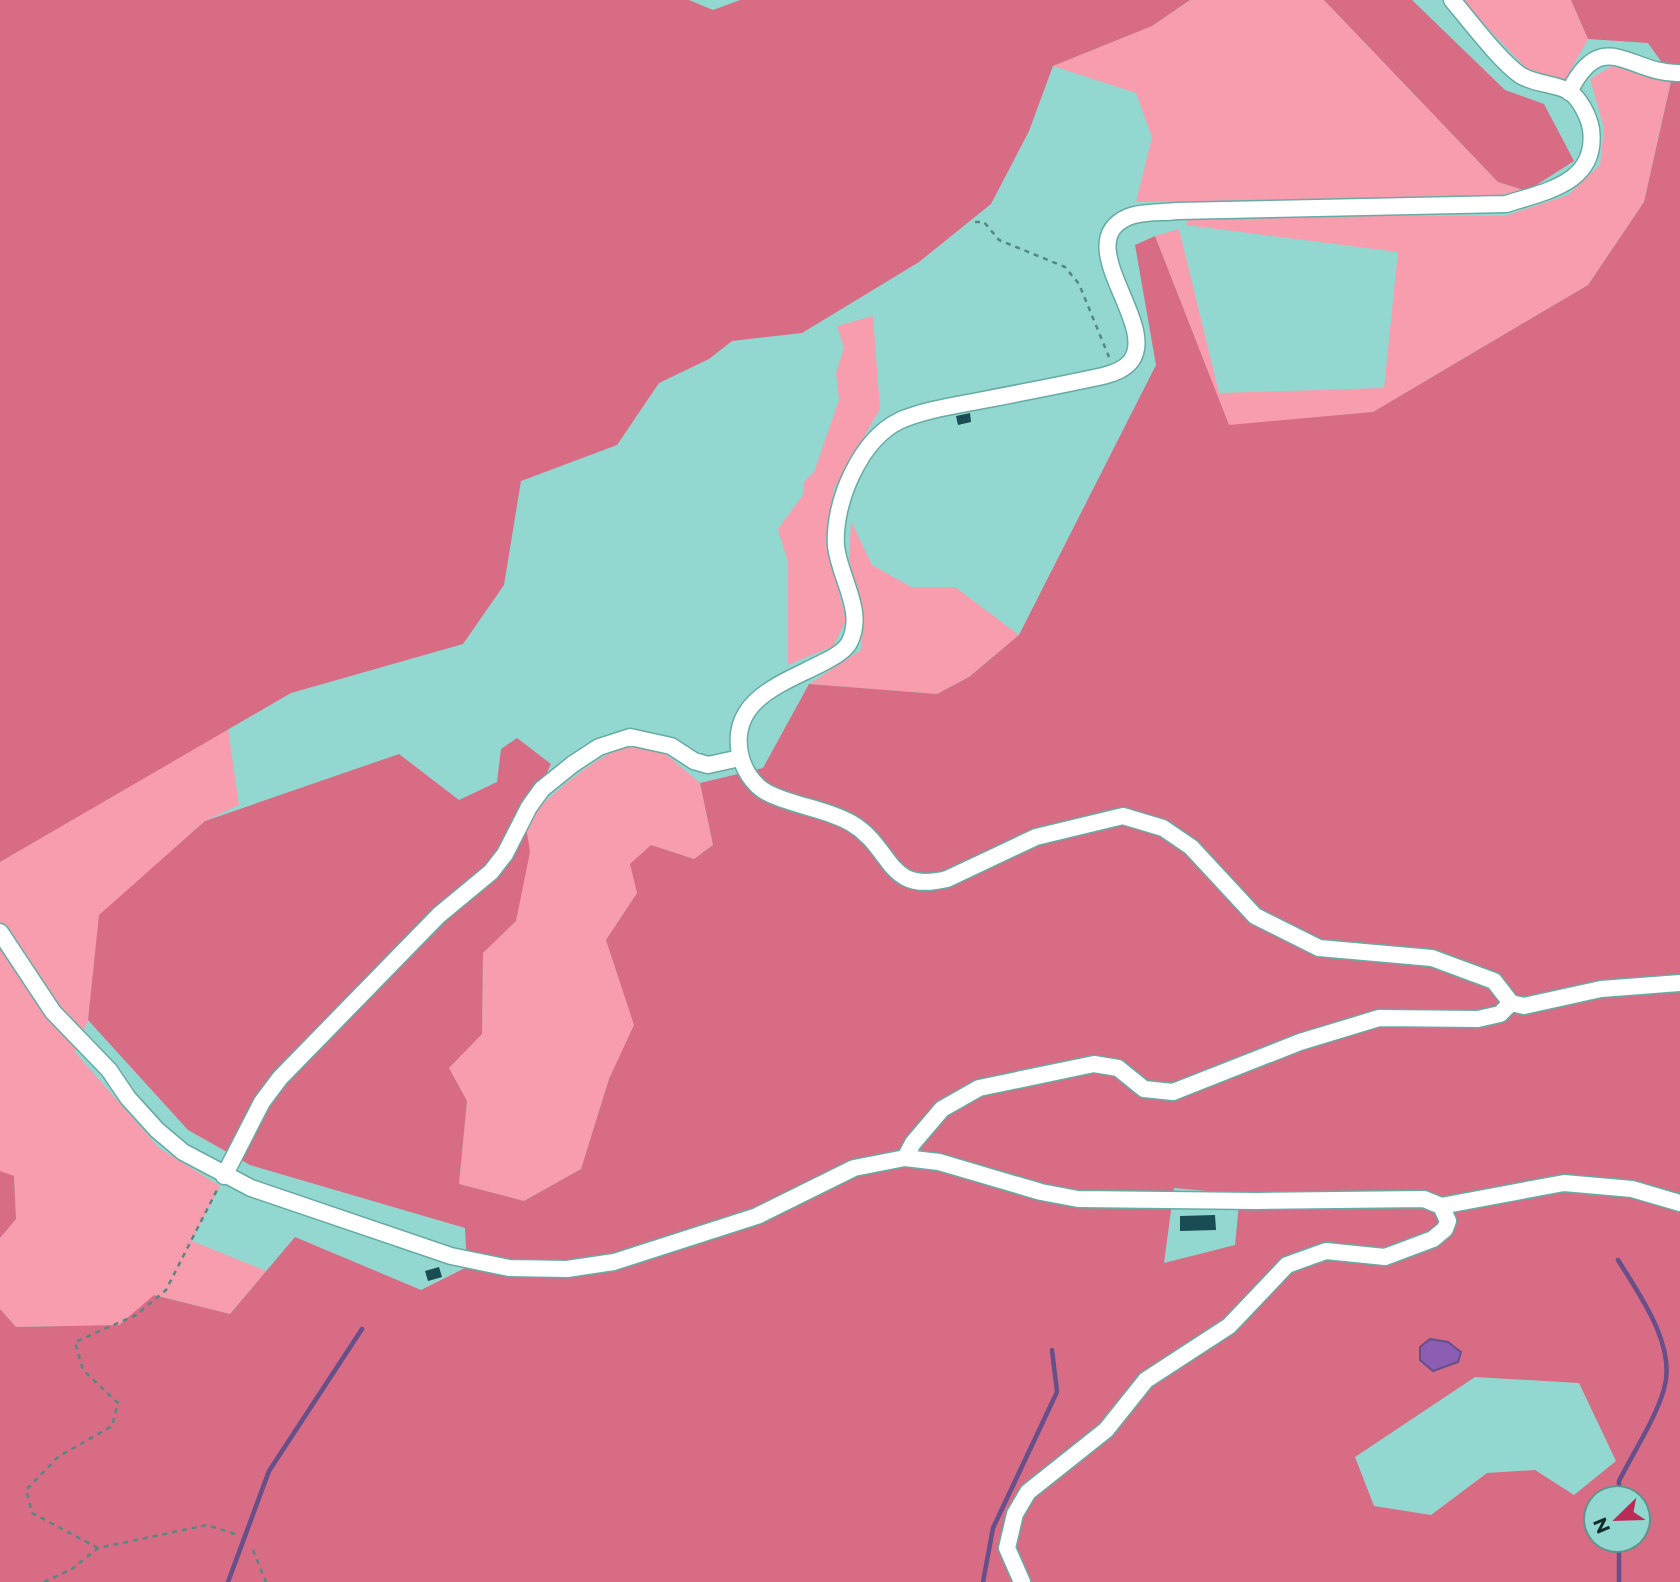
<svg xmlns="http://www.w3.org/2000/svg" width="1680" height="1582" viewBox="0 0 1680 1582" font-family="Montserrat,sans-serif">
<rect width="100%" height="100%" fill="#93d8d0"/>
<g fill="#f79dae">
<path d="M1190 0H1324L1498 182 1527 191 1487 197 1136 202 1152 137 1136 93 1053 66 1152 26Z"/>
<path d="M1461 0H1571L1588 39 1564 82 1526 68Z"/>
<path d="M1614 65 1672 76 1644 202 1588 285 1373 412 1229 426 1155 236 1179 229 1219 393 1384 388 1398 252 1186 225 1189 216H1505L1568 195 1600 165 1604 128 1590 79Z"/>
<path d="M873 316 880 409 834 489 826 541 846 621 833 646 788 665V562L778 529 803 495 804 482 814 472 839 400 836 373 844 348 837 326Z"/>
<path d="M851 521 872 565 911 587H955L1019 635 969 677 937 694 809 684 861 650 864 618 849 560Z"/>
<path d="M228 729 239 805 205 821 100 915 88 1020 75 1052 159 1148 220 1186 192 1241 266 1271 230 1314 155 1295 119 1325 16 1327 0 1309V1238L16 1219 14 1177 0 1171V862Z"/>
<path d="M627 745 662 751 700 783 713 845 694 859 651 845 637 893 606 940 635 1025 609 1079 581 1169 524 1201 459 1184 467 1101 449 1068 482 1034 483 953 516 921 525 820C557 791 587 762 627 745Z"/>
</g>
<g fill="#d76c84" fill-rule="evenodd">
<path d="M0 0H689L713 10 740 0H1190L1152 26 1053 66 1029 131 991 204 919 262 802 333 732 341 709 359 659 383 617 445 521 481 504 585 463 644 291 693 0 862Z"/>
<path d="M1324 0H1412L1505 90 1544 104 1574 161 1527 191 1498 182Z"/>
<path d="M1571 0H1680V1582H0V1309L16 1327 119 1325 154 1295 230 1314 295 1237 421 1290 467 1267 465 1228 250 1165 188 1130 88 1020 99 915 205 821 399 754 459 800 497 782 501 749 517 738 551 764 525 820 530 852 516 921 483 953 482 1034 449 1068 467 1101 459 1184 524 1201 581 1169 609 1079 634 1025 606 940 637 893 630 864 651 845 694 859 713 845 700 783 763 768 809 684 937 694 969 677 1019 635 1156 365 1135 245 1155 236 1229 425 1373 412 1588 285 1644 202 1672 77 1648 43 1588 39ZM1174 1188 1240 1194 1235 1245 1164 1263ZM1475 1377 1579 1383 1616 1461 1574 1495 1535 1470 1487 1473 1431 1515 1374 1506 1355 1457ZM1596 1498H1638V1540H1596Z"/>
<path d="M0 1171 14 1176 16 1219 0 1238Z"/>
</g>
<path fill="#8c5eb3" stroke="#674f8a" stroke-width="2" d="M1430 1339 1448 1342 1461 1352 1458 1362 1433 1371 1420 1360V1347Z"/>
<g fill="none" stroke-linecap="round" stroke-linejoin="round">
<g stroke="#674f8a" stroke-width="4.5">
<path d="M1618 1260C1639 1294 1677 1346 1664 1389 1656 1418 1633 1453 1619 1481V1498"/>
<path d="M1619 1540V1582"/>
<path d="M228 1582 269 1471 362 1329"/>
<path d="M983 1582 993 1528 1057 1392 1052 1350"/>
</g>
</g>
<g fill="#194c53">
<path d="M970 413 971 422 958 425 956 416Z"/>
<path d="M1215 1215 1216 1230 1180 1231V1216Z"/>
<path d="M439 1267 442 1277 428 1281 425 1271Z"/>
</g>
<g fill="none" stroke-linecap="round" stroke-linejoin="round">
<g stroke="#68aba4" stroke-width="19">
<g id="minor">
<path d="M1452 0C1470 21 1499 60 1520 75 1535 85 1556 83 1570 92 1580 99 1589 117 1591 129 1598 183 1547 191 1506 204L1177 211C1162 213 1142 211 1128 217 1069 243 1159 324 1131 361 1124 370 1113 373 1103 376 1061 385 1020 393 978 401 952 406 925 410 901 420 860 439 833 503 836 546 839 577 866 612 849 643 845 651 832 658 824 662 784 683 729 699 740 754 743 768 752 784 766 792 792 806 825 808 851 823 894 848 885 894 947 879L1036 837 1123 816 1163 828 1191 847 1255 916 1319 948 1432 958 1494 981 1511 1003 1524 1006 1601 989 1680 983"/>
<path d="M1569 92C1603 24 1630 75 1680 73"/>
<path d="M0 932 53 1012 109 1070 128 1098 157 1130 183 1152 251 1188 451 1256 509 1268 567 1269 614 1262 757 1216 854 1168 905 1158 939 1162 1041 1192 1078 1199 1257 1201 1424 1199 1441 1206 1448 1221 1445 1229 1433 1239 1385 1257 1326 1251 1287 1265 1229 1326 1146 1380 1106 1430 1028 1492 1015 1514 1007 1548 1022 1582"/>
<path d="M905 1158 913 1143 942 1109 979 1088 1094 1064 1118 1068 1144 1089 1173 1092 1300 1042 1379 1018 1478 1019 1500 1014 1511 1003"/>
<path d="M224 1176 262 1102 280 1078 439 915 491 872 505 854 529 807 542 789 573 764 599 747 630 737 671 746 694 761 708 765 740 758"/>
<path d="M1441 1206 1564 1183 1632 1189 1680 1203"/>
</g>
</g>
<g stroke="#568882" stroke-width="2.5" stroke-dasharray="5 5" stroke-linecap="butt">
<path d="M975 222H984L999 240 1065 267 1079 284 1109 357"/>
<path d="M98 1548 32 1513 26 1490 58 1457 112 1426 118 1403 83 1370 75 1342 136 1315 166 1290 218 1188"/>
<path d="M253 1550 266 1582"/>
<path d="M44 1582 72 1569 98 1548 207 1525 235 1534"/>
</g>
<use href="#minor" stroke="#fff" stroke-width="16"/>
</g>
<g transform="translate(1617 1519) rotate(247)"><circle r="33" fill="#93d8d0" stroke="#5f948e" stroke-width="2"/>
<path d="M0-5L12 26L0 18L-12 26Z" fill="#ba2b58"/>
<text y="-10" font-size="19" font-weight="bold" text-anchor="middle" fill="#102d2a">N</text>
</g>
</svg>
